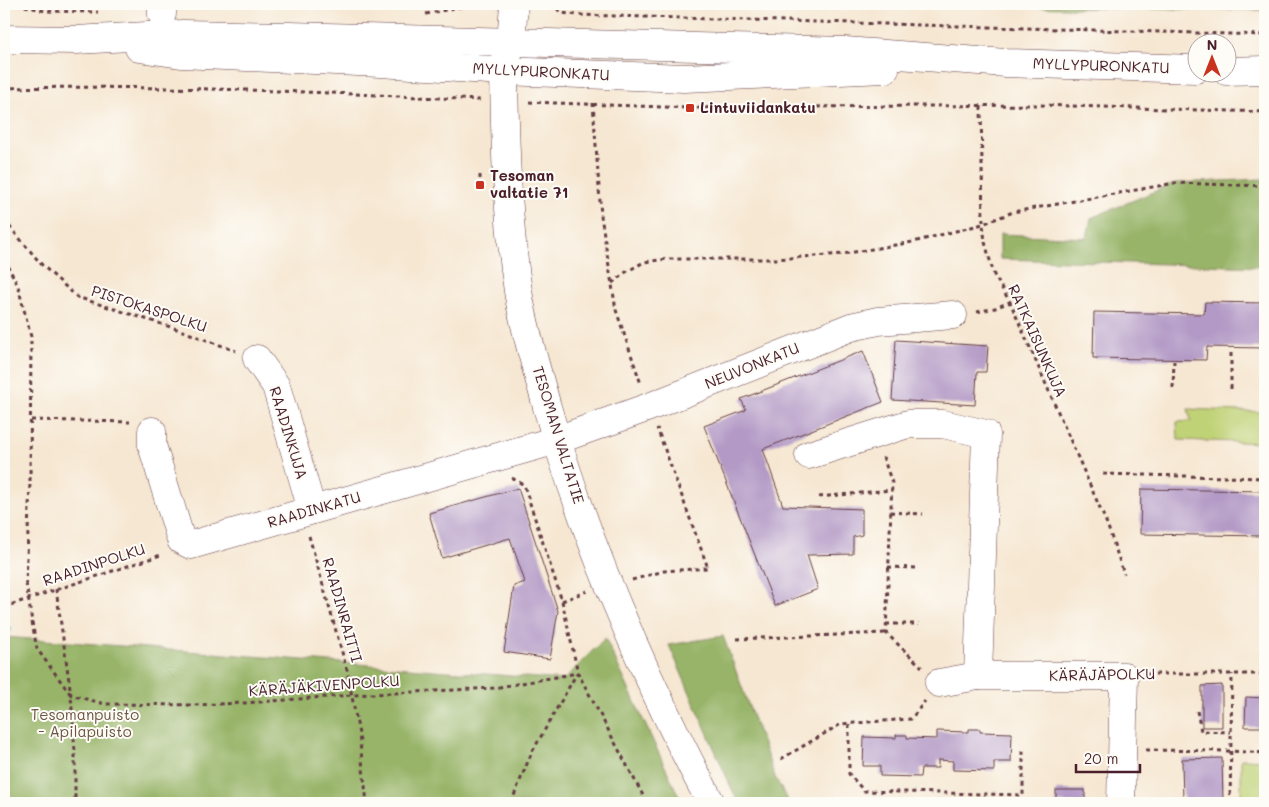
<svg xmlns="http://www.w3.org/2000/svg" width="1269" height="807" viewBox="0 0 1269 807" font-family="Mali,sans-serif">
<rect width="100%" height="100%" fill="#fdfcf7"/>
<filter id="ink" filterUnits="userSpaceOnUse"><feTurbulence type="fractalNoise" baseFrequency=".02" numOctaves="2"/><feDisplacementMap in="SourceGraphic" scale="10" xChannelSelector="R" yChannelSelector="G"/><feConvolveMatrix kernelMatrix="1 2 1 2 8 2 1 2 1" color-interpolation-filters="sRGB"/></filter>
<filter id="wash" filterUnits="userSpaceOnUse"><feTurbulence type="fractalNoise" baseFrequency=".0096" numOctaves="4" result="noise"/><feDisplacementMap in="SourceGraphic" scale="20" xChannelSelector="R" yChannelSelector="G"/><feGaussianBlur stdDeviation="1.12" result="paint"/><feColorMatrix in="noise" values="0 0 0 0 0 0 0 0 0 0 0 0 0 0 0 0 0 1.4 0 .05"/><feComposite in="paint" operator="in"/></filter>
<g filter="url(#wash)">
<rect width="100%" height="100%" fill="#f6e7d2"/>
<g fill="#bfd276" stroke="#847850">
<path d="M1188 409 1265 412V443L1178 440 1177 422 1191 421Z"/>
<path d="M1241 759 1265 760V802L1241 801Z"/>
</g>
<g fill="#97b467" stroke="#706a49">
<path d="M713 4H1265V10Z"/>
<path d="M1265 179V267L1000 259V234L1087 238 1091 218 1175 183Z"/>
<path d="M723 636 775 777 789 803H738L669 645Z"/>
<path d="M4 637 564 680 605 638 682 803H4Z"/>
</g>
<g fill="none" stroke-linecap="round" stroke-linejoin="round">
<path stroke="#58c1d4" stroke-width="6" d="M4 629H9"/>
</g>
<g id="blocks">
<g fill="#b39ac6">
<path d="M1205 302 1265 303V348L1207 347 1206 360 1093 358 1094 312 1204 314Z"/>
<path d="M896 340 988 346 986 372H977L975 405 892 400Z"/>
<path d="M863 351 883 402 763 449 783 506 862 509V535L853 537V554L807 555 818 589 775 606 704 426 746 410 741 399Z"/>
<path d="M518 488 558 611 550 659 504 652 514 586 525 582 510 538 442 558 429 513Z"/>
<path d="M1141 489 1265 491V536L1140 534Z"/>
<path d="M1222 685V727H1202V686Z"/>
<path d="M1246 697 1265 698V737H1262V727H1245Z"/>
<path d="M969 729H980V732L1012 733 1011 762H994V771L953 770V761L938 760V768H921L920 777 880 776V766H863L864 737 896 738V735H907V738L937 739V731L969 732Z"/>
<path d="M1222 758 1223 803H1183L1182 759Z"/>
<rect x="1056" y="790" width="29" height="13"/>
</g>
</g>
</g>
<g filter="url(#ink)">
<use href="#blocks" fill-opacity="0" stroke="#643d44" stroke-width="1"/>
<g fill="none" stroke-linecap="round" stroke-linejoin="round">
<g stroke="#643d44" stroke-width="29">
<g id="minor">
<path d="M162 14V4"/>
<path d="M511 43 514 4"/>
<path d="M257 359 276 386 312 510"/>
<path d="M152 431V445L181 540 191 545 557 440 649 407 851 327 878 321 953 315"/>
<path d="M809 455 908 424H943L986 434 978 676"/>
<path d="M939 683 978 676H1124L1121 803"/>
</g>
</g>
<g stroke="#643d44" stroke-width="29">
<g id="major">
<path d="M4 39 76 40 183 34 289 36 845 51 1006 63 1196 69"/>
<path d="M139 48 181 54 380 63 504 71 684 78 885 69"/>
<path d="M508 54 504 71C505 145 507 218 518 291 524 329 537 370 547 407 587 545 644 677 711 803"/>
<path d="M1226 71 1265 70"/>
</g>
</g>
<g stroke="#643d44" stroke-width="3" stroke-dasharray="4 4" stroke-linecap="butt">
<path d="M17 4 45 11 98 12"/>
<path d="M551 4 562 13 578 15 1265 35"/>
<path d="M426 14 474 4"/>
<path d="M4 88C163 85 322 92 480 100"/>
<path d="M529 102 690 108 1039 105 1265 112"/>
<path d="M593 103 601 216 616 310 641 384"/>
<path d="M981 106 983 224 985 242 994 275 1010 302 1107 524 1124 574"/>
<path d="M480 175V185"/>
<path d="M4 220 42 265 77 297 180 330 236 351"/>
<path d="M4 258 18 286 31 337 30 482 26 583"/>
<path d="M612 283 626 272 644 262 667 259H776L843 254 913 242 983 224 1013 212 1175 183 1265 186"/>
<path d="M977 312 995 308 1010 302"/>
<path d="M1173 388 1174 361"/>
<path d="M1231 389V350"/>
<path d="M31 420 130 422"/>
<path d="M883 457 892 483 886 633 922 667"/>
<path d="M1103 474 1265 478"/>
<path d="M512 478 524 485 562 601 578 673 647 803"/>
<path d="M819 497 891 490"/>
<path d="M890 512 923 514"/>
<path d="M309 536 347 670 359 734 367 803"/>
<path d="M888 567 919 568"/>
<path d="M632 580 664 571 708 568 657 428"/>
<path d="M56 589 71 695 105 704 194 705 245 703 352 695 494 688 578 673"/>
<path d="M562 601 587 591"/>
<path d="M4 607 161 555"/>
<path d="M32 622 37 649 71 695 75 753V803"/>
<path d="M886 624H919"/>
<path d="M737 639 886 633"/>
<path d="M1147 674H1265"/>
<path d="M1197 711 1201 731 1231 732"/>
<path d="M849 724V774L864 791 1023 795V747"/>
<path d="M1146 750 1231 751 1265 753"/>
<path d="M781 759 841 724 911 719 925 701"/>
<path d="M511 803 531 754 577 673"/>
<path d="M1230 803 1232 674"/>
</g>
<use href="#minor" stroke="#fff" stroke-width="28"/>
<use href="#major" stroke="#fff" stroke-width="28"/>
<path stroke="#643d44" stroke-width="3" stroke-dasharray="4 4" stroke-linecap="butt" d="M26 583 32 622"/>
</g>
</g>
<g fill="#c8321e" stroke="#fdfcf7" stroke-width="2">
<rect x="685" y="103" width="10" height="10" rx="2.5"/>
<rect x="475" y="180" width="10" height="10" rx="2.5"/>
</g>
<g text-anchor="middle" stroke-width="4" stroke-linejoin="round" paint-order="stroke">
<g font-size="15" fill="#4a1f2b" stroke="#fdfcf7">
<text transform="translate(1101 66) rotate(2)" y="5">MYLLYPURONKATU</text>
<text transform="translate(541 72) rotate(3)" y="5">MYLLYPURONKATU</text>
<text transform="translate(149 309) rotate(18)" y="5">PISTOKASPOLKU</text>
<text transform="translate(1037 341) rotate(66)" y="5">RATKAISUNKUJA</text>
<text transform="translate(752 366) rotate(-22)" y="5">NEUVONKATU</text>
<text transform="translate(288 433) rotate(73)" y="5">RAADINKUJA</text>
<text transform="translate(558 435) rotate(73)" y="5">TESOMAN VALTATIE</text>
<text transform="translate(314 510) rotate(-16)" y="5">RAADINKATU</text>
<text transform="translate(94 565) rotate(-18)" y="5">RAADINPOLKU</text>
<text transform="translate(342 610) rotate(74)" y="5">RAADINRAITTI</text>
<text transform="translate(1102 675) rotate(-1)" y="5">KÄRÄJÄPOLKU</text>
<text transform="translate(324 686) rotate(-4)" y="5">KÄRÄJÄKIVENPOLKU</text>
</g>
<g font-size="15" font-weight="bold" fill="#4a1f2b" stroke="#fdfcf7" text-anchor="start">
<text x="700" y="113">Lintuviidankatu</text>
<text x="490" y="181">Tesoman<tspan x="490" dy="17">valtatie 71</tspan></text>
</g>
<g font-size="15" fill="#6d5542" stroke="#fdfcf7">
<text x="85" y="720">Tesomanpuisto<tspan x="85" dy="17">- Apilapuisto</tspan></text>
</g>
</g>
<rect width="1269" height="807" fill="none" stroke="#fdfcf7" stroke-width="20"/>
<g transform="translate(1212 58)"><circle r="24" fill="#fdfcf7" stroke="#b5a4a5"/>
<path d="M0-4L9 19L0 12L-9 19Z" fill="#c8321e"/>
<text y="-8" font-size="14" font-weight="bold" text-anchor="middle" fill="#4a1f2b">N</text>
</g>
<path d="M1076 764v8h64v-8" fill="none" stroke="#4a1f2b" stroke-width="2.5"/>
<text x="1084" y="764" font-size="15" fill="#4a1f2b" stroke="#fdfcf7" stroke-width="4" paint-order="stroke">20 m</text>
</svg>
